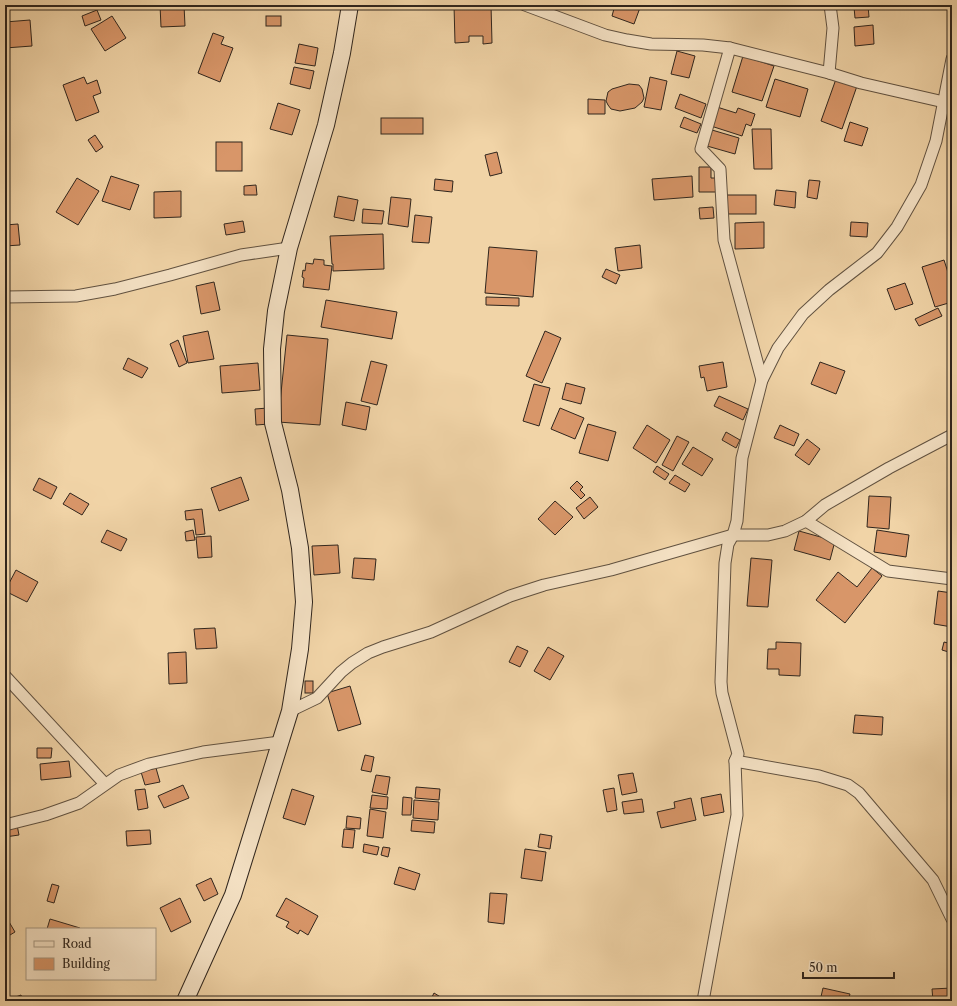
<svg xmlns="http://www.w3.org/2000/svg" width="957" height="1006" viewBox="0 0 957 1006" font-family="'Libre Caslon Text',serif">
<rect width="100%" height="100%" fill="#f1d4a7"/>
<filter id="stains"><feTurbulence type="fractalNoise" baseFrequency=".005" numOctaves="4"/><feColorMatrix values="0 0 0 0 .2 0 0 0 0 .09 0 0 0 0 .02 0 0 0 .5 -.17"/></filter>
<radialGradient id="worn" r=".72"><stop offset=".6" stop-color="#630" stop-opacity="0"/><stop offset="1" stop-color="#630" stop-opacity=".3"/></radialGradient>
<g fill="#d89669" stroke="#2f251d">
<path d="M160 5H184L185 26 161 27Z"/>
<path d="M454 5H491L492 43 483 44V36H469V42L455 43Z"/>
<path d="M615 5H641L634 24 612 16Z"/>
<path d="M868 5 869 17 855 18 854 7Z"/>
<path d="M97 10 101 20 85 26 82 16Z"/>
<path d="M112 16 126 38 105 51 91 29Z"/>
<rect x="266" y="16" width="15" height="10"/>
<path d="M30 20 32 46 5 48V22Z"/>
<path d="M873 25 874 44 855 46 854 27Z"/>
<path d="M213 33 224 37 221 44 233 48 220 82 198 73Z"/>
<path d="M299 44 318 48 315 66 295 63Z"/>
<path d="M677 51 695 56 689 78 671 74Z"/>
<path d="M743 56 774 66 762 101 732 92Z"/>
<path d="M294 67 314 71 310 89 290 84Z"/>
<path d="M84 77 87 84 97 80 101 93 93 96 99 112 76 121 63 85Z"/>
<path d="M650 77 667 81 661 110 644 107Z"/>
<path d="M775 79 808 89 800 117 766 107Z"/>
<path d="M836 79 857 86 842 129 821 121Z"/>
<path d="M629 84 639 85 642 89 644 98 642 102 635 108 620 111 611 109 608 105 606 101 608 92 612 89Z"/>
<path d="M680 94 706 104 701 118 675 108Z"/>
<path d="M588 99 605 100V114H588Z"/>
<path d="M278 103 300 110 292 135 270 129Z"/>
<path d="M717 107 736 113 738 108 755 114 751 126 746 124 742 136 711 126Z"/>
<path d="M684 117 701 124 697 133 680 127Z"/>
<rect x="381" y="118" width="42" height="16"/>
<path d="M850 122 868 128 862 146 844 141Z"/>
<path d="M752 129H771L772 169H754Z"/>
<path d="M712 130 739 138 735 154 707 146Z"/>
<path d="M95 135 103 147 96 152 88 140Z"/>
<rect x="216" y="142" width="26" height="29"/>
<path d="M497 152 502 173 490 176 485 155Z"/>
<path d="M699 167H711V178H718V192H699Z"/>
<path d="M111 176 139 185 130 210 102 201Z"/>
<path d="M692 176 693 197 654 200 652 179Z"/>
<path d="M77 178 99 191 78 225 56 212Z"/>
<path d="M435 179 453 181 452 192 434 190Z"/>
<path d="M809 180 820 181 817 199 807 197Z"/>
<path d="M256 185 257 195H244V186Z"/>
<path d="M776 190 796 192 795 208 774 205Z"/>
<path d="M181 191V217L154 218V192Z"/>
<rect x="723" y="195" width="33" height="19"/>
<path d="M338 196 358 200 354 221 334 217Z"/>
<path d="M391 197 411 199 408 227 388 224Z"/>
<path d="M713 207 714 218 700 219 699 208Z"/>
<path d="M363 209 384 211 382 224 362 223Z"/>
<path d="M415 215 432 217 429 243 412 242Z"/>
<path d="M243 221 245 232 226 235 224 224Z"/>
<path d="M764 222V248L735 249V223Z"/>
<path d="M851 222 868 223 867 237 850 236Z"/>
<path d="M18 224 20 245 5 246V225Z"/>
<path d="M383 234 384 269 333 271V264H332L330 236Z"/>
<path d="M640 245 642 268 618 271 615 248Z"/>
<path d="M489 247 537 251 533 297 485 293Z"/>
<path d="M314 259 324 260V265L332 266 329 290 303 287 304 278 302 277 303 270 305 271 306 263 313 264Z"/>
<path d="M944 260 952 285V302L935 307 922 267Z"/>
<path d="M606 269 620 275 616 284 602 277Z"/>
<path d="M214 282 220 310 201 314 196 286Z"/>
<path d="M905 283 913 304 895 310 887 289Z"/>
<path d="M486 297 519 298V306L486 305Z"/>
<path d="M326 300 397 312 392 339 321 327Z"/>
<path d="M938 308 942 316 919 326 915 319Z"/>
<path d="M208 331 214 359 188 363 183 336Z"/>
<path d="M545 331 561 338 542 383 526 376Z"/>
<path d="M287 335 328 339 320 425 278 422Z"/>
<path d="M178 340 187 363 179 367 170 344Z"/>
<path d="M128 358 148 368 142 378 123 369Z"/>
<path d="M371 361 387 365 377 405 361 401Z"/>
<path d="M723 362 727 387 707 391 704 377 701 378 699 366Z"/>
<path d="M820 362 845 371 836 394 811 384Z"/>
<path d="M258 363 260 390 222 393 220 366Z"/>
<path d="M566 383 585 388 581 404 562 399Z"/>
<path d="M534 384 550 388 539 426 523 421Z"/>
<path d="M719 396 748 409 743 420 714 406Z"/>
<path d="M346 402 370 407 366 430 342 425Z"/>
<path d="M268 408 269 424 256 425 255 409Z"/>
<path d="M560 408 584 418 575 439 551 429Z"/>
<path d="M588 424 616 432 608 461 579 453Z"/>
<path d="M647 425 670 440 656 463 633 448Z"/>
<path d="M780 425 799 434 794 446 774 438Z"/>
<path d="M726 432 740 440 736 448 722 440Z"/>
<path d="M677 436 689 442 673 471 662 465Z"/>
<path d="M807 439 820 449 809 465 795 455Z"/>
<path d="M693 447 713 459 702 476 682 464Z"/>
<path d="M657 466 669 474 665 480 653 472Z"/>
<path d="M675 475 690 484 685 492 669 483Z"/>
<path d="M241 477 249 500 219 511 211 488Z"/>
<path d="M39 478 57 487 51 499 33 490Z"/>
<path d="M577 481 583 487 580 490 585 495 581 499 570 488Z"/>
<path d="M70 493 89 504 82 515 63 504Z"/>
<path d="M869 496 891 497 889 529 867 527Z"/>
<path d="M590 497 598 507 584 519 576 508Z"/>
<path d="M555 501 573 517 555 535 538 519Z"/>
<path d="M202 509 205 534 196 535 194 519 186 520 185 511Z"/>
<path d="M107 530 127 539 121 551 101 542Z"/>
<path d="M193 530 195 540 186 541 185 532Z"/>
<path d="M877 530 909 535 906 557 874 552Z"/>
<path d="M799 531 835 541 830 560 794 550Z"/>
<path d="M211 536 212 557 198 558 196 537Z"/>
<path d="M338 545 340 573 314 575 312 546Z"/>
<path d="M354 558 376 559 374 580 352 578Z"/>
<path d="M751 558 772 560 768 607 747 606Z"/>
<path d="M872 568 882 576 845 623 816 600 838 572 857 587Z"/>
<path d="M16 570 38 582 27 602 5 591Z"/>
<path d="M938 591 952 593V627L934 624Z"/>
<path d="M215 628 217 648 196 649 194 629Z"/>
<path d="M776 642 801 643 800 676 779 675V669H767L768 649H776Z"/>
<path d="M944 642 952 644V653L942 650Z"/>
<path d="M517 646 528 651 520 667 509 662Z"/>
<path d="M548 647 564 656 550 680 534 671Z"/>
<path d="M186 652 187 683 169 684 168 653Z"/>
<rect x="305" y="681" width="8" height="12"/>
<path d="M350 686 361 724 338 731 327 693Z"/>
<path d="M855 715 883 717 882 735 853 733Z"/>
<path d="M37 748H52L51 758H37Z"/>
<path d="M365 755 374 757 371 772 361 770Z"/>
<path d="M69 761 71 777 41 780 40 764Z"/>
<path d="M156 768 160 782 145 785 141 772Z"/>
<path d="M633 773 637 792 622 795 618 775Z"/>
<path d="M376 775 390 777 387 795 372 792Z"/>
<path d="M183 785 189 798 164 808 158 796Z"/>
<path d="M416 787 440 789 439 800 415 798Z"/>
<path d="M614 788 617 810 607 812 603 790Z"/>
<path d="M145 789 148 808 138 810 135 790Z"/>
<path d="M292 789 314 796 305 825 283 818Z"/>
<path d="M721 794 724 812 704 816 701 798Z"/>
<path d="M372 795 388 797 387 809 370 808Z"/>
<path d="M403 797 412 798 411 815H402Z"/>
<path d="M691 798 696 820 661 828 657 812 675 808 674 802Z"/>
<path d="M642 799 644 812 624 814 622 802Z"/>
<path d="M414 800 439 802 438 820 413 818Z"/>
<path d="M370 809 386 812 383 838 367 836Z"/>
<path d="M347 816 361 818 360 829 346 828Z"/>
<path d="M412 820 435 822 434 833 411 831Z"/>
<path d="M17 825 19 835 5 837V828Z"/>
<path d="M344 829 355 830 353 848 342 847Z"/>
<path d="M150 830 151 844 127 846 126 831Z"/>
<path d="M540 834 552 836 550 849 538 847Z"/>
<path d="M364 844 379 847 377 855 363 852Z"/>
<path d="M383 847 390 848 388 857 381 855Z"/>
<path d="M525 849 546 852 542 881 521 878Z"/>
<path d="M399 867 420 874 415 890 394 884Z"/>
<path d="M211 878 218 894 204 901 196 885Z"/>
<path d="M52 884 59 886 54 903 47 901Z"/>
<path d="M490 893 507 894 504 924 488 922Z"/>
<path d="M180 898 191 922 171 932 160 908Z"/>
<path d="M286 898 318 916 308 935 300 930 298 934 286 927 289 922 276 916Z"/>
<path d="M5 915 15 932 5 938Z"/>
<path d="M50 919 80 928V929H47Z"/>
<path d="M823 988 850 994 848 1001H820Z"/>
<path d="M952 988V1001H933L932 989Z"/>
<path d="M434 993 447 1001H430Z"/>
<path d="M21 995 23 1001H5Z"/>
<path d="M879 999 897 1000V1001H878Z"/>
</g>
<g fill="none" stroke-linecap="round" stroke-linejoin="round">
<g stroke="#605140" stroke-width="13">
<g id="street">
<path d="M525 5 605 35 627 40 651 44 703 45 730 48 829 73 861 83 944 102"/>
<path d="M730 48 701 149 720 169 724 240 762 380"/>
<path d="M829 73 833 28 830 5"/>
<path d="M5 297 76 296 115 289 170 275 241 255 289 248"/>
<path d="M806 521 888 571 952 579"/>
<path d="M5 676 105 784"/>
<path d="M290 711 317 698 341 672 352 663 368 653 383 647 431 632 510 596 544 585 611 570 733 535H768L785 531 806 521 825 505 889 468 952 435"/>
<path d="M735 761 819 776 848 785 859 793 933 880 952 919"/>
<path d="M5 825 45 815 79 803 119 775 149 764 203 752 280 742"/>
<path d="M703 1001 737 815 735 761 738 754 722 693 721 682 725 563 728 544 733 535 737 521 742 458 762 380 778 348 803 314 829 290 877 253 897 227 921 185 936 141 952 59"/>
</g>
</g>
<g stroke="#2f251d" stroke-width="18">
<path id="secondary" d="M185 1001 233 895 290 711 300 649 304 602 300 548 290 490 273 423 272 349 276 311 289 248 326 125 342 53 350 5"/>
</g>
<use href="#street" stroke="#f6e3c6" stroke-width="11"/>
<use href="#secondary" stroke="#f6e3c6" stroke-width="16"/>
</g>
<rect width="957" height="1006" fill="none" stroke="#f1d4a7" stroke-width="20"/>
<rect x="6" y="6" width="945" height="994" fill="none" stroke="#2f251d" stroke-width="2"/>
<rect x="10" y="10" width="937" height="986" fill="none" stroke="#2f251d"/>
<rect x="26" y="928" width="130" height="52" fill="#f6e3c6" stroke="#a69782"/>
<rect x="34" y="941" width="20" height="6" fill="#f6e3c6" stroke="#a69782"/>
<text x="62" y="948" font-size="12" fill="#2f251d">Road</text>
<rect x="34" y="958" width="20" height="12" fill="#d89669" stroke="#a69782"/>
<text x="62" y="968" font-size="12" fill="#2f251d">Building</text>
<path d="M803 972v6h91v-6" fill="none" stroke="#2f251d" stroke-width="2"/>
<text x="809" y="972" font-size="12" fill="#2f251d" stroke="#f6e3c6" stroke-width="3" paint-order="stroke">50 m</text>
<rect width="100%" height="100%" filter="url(#stains)"/>
<rect width="100%" height="100%" fill="url(#worn)"/>
</svg>
